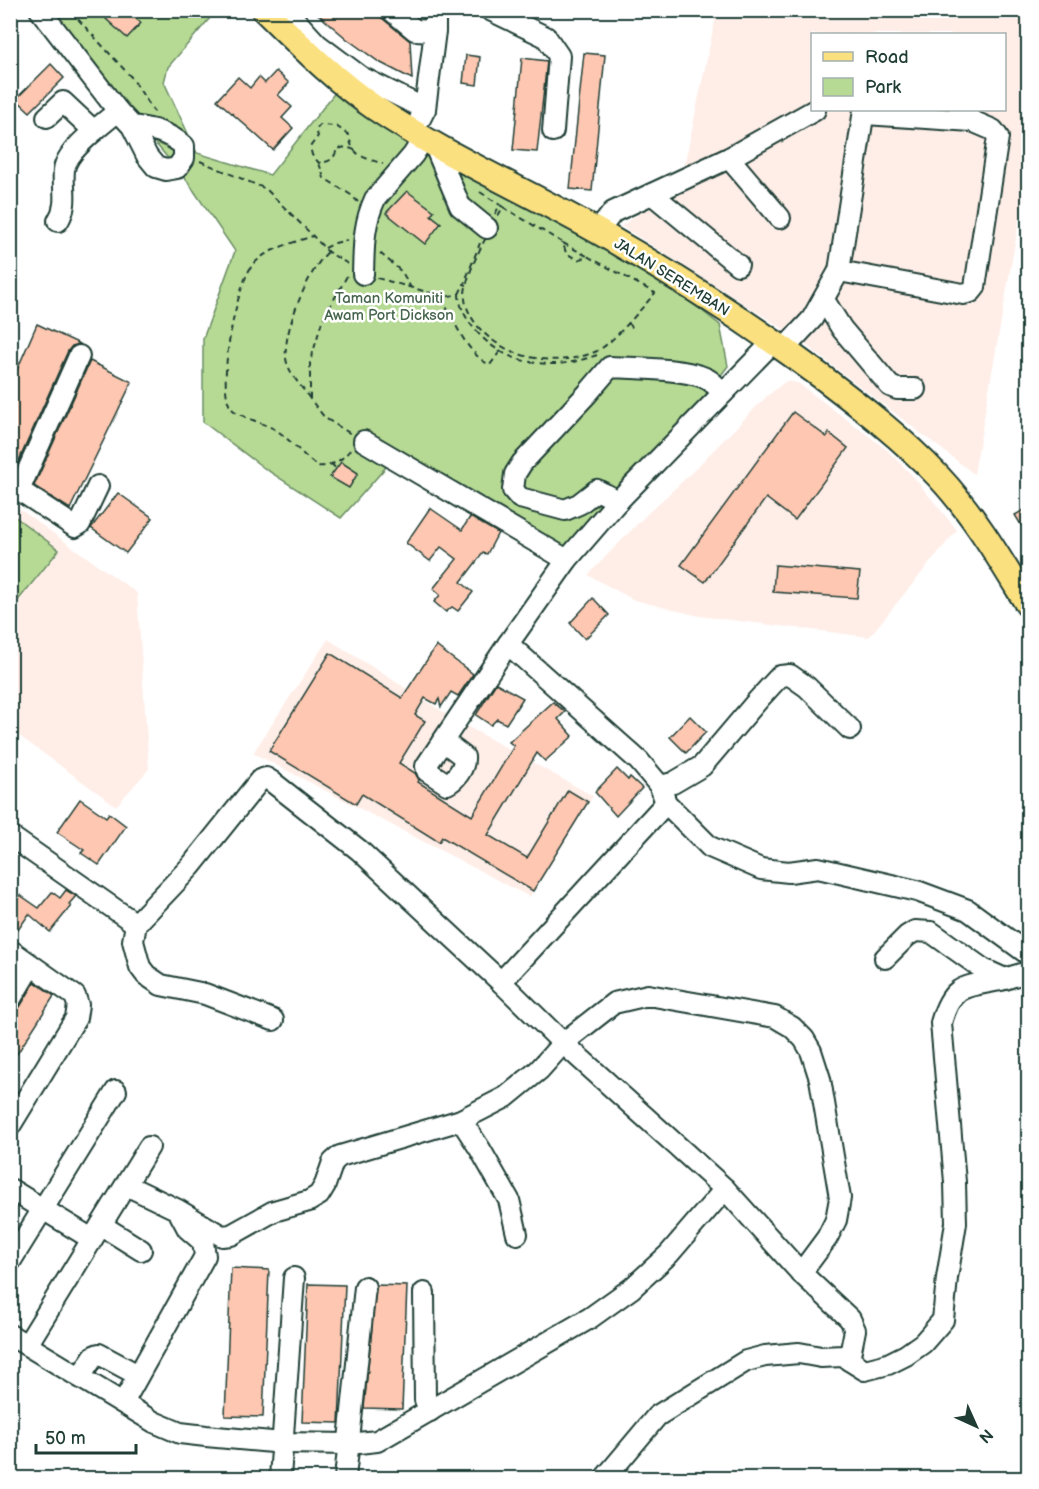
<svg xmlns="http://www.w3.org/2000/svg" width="1039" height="1489" viewBox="0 0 1039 1489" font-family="'Balsamiq Sans',sans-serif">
<rect width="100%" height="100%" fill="#fff"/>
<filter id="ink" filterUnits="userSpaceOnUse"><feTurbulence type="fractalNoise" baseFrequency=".0167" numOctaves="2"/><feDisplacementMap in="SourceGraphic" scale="12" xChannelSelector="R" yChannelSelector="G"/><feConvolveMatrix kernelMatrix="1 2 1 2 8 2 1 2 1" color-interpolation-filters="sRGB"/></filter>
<g filter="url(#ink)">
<g fill="#ffeee8" fill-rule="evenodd">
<path d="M1008 10 1028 15V170L974 474 790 333 621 226 680 186 717 11ZM812 34H1004V110H812Z"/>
<path d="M786 381 798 383 886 449 912 475 957 530 869 637 699 616 634 600 588 575 647 514 684 480 767 396Z"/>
<path d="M11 503 137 593 149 769 116 806 11 730Z"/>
<path d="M328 639 456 720 593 796 530 897 253 753Z"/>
</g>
<g fill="#b6da94" stroke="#6a8c64" stroke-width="1.5">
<path d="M44 11H216L168 67 164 82 197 153 270 175 337 90 601 244 692 303 720 325 728 366 690 416 566 554 387 466 341 518 264 468 203 422V339L235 251 188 182Z"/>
<path d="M10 513 59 550 11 609H10Z"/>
</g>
<g fill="#fec7b1" stroke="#1f3d34" stroke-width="1.5">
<path d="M115 10H142L135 18 141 23 127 38 106 19Z"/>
<path d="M313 10H372L410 41 412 79 379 62 347 39Z"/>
<path d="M584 53 605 55 592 191 570 189Z"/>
<path d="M466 55 480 57 477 85 463 83Z"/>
<path d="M522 58 547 61 537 152 513 150Z"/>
<path d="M51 64 64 78 30 112 16 99Z"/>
<path d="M276 71 289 83 278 95 292 107 282 118 293 128 273 150 217 100 238 77 250 88 259 77 265 83Z"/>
<path d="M407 191 434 211 431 215 441 223 425 244 386 213Z"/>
<path d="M37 324 80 344 72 346 68 351 16 467 10 465V386Z"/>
<path d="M90 361 132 382 70 509 34 486Z"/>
<path d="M793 412 827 437 829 433 848 448 795 520 766 498 705 582 681 565Z"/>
<path d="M341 462 358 473 349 488 330 477Z"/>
<path d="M118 493 153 518 126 553 91 528Z"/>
<path d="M1029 507V538L1015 515Z"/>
<path d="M430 508 462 530 470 517 498 533 487 554 483 553 461 582 473 592 458 611 452 607 446 612 434 602 440 595 433 589 457 559 441 547 430 561 406 543Z"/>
<path d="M775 565 860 572 857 598 773 592Z"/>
<path d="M593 598 609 615 585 639 570 623Z"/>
<path d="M436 646 473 674 458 696 451 692 441 707 439 699 436 704 425 698 415 715 425 721 399 763 415 773 419 780 418 782 472 816 514 746 509 742 553 702 565 712 558 719 573 736 545 761 537 753 488 835 527 858 568 790 588 802 533 891 442 837 439 842 362 794 356 804 269 751 330 653 402 698Z"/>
<path d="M496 683 523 698 506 724 497 719 491 725 476 715Z"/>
<path d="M690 716 706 732 686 753 670 737Z"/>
<path d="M617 769 628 780 630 777 642 788 616 816 595 792Z"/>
<path d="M80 799 106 817 109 813 126 826 99 865 81 853 84 850 57 832Z"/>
<path d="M66 890 76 896 69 904 71 906 50 932 29 914 18 930 10 925V910L20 895 39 908 52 892 60 898Z"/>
<path d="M35 982 54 996 10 1065V1012L20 1007Z"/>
<path d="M231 1268 269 1270 263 1417 225 1416Z"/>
<path d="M308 1284 345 1285 339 1423 302 1422Z"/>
<path d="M376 1285 407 1286 402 1409 364 1408Z"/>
</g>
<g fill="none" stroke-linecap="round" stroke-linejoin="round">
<g stroke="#1f3d34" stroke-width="24">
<g id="minor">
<path d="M40 10 118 111 132 126 147 156 156 167 166 170 177 168 184 158V146C168 132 153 129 132 126"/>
<path d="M286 10 317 44 361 77 425 109"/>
<path d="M391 10 415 30 435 31"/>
<path d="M490 10 546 37 559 56 553 131"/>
<path d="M865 114 972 121"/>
<path d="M47 117 63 102 94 131"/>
<path d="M420 119 425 109 435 31V10"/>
<path d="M434 144 460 206 487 228"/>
<path d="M729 158 780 218"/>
<path d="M652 194 738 265"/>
<path d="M58 221C69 204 62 188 64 170 66 150 103 124 118 111"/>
<path d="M598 231 613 212 729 158 815 110"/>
<path d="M839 271 963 294 971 292 975 287 998 137 993 130 972 121 959 110"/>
<path d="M363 274C364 246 363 225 375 199L413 155 424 138"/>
<path d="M824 300 842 329 890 386 897 389H915"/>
<path d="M784 349 812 319 839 271 864 110"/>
<path d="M364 441 567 560"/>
<path d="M10 484 75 527 80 524 98 486"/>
<path d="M20 488 79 356"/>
<path d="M618 501 597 490 579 504 565 510 520 498 513 490 515 474 522 463 587 394 610 367C633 368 691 368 709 380 714 383 719 389 723 393"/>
<path d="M508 644 639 761 660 786 666 803 710 847 761 869 789 872 818 868 917 891 968 910 1028 954"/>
<path d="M443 741 464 757C465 767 456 780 447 784L427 771 426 766 508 644 567 560 618 501 773 342"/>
<path d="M660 786 673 783 702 766 758 700 780 676 790 675 807 687 850 729"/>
<path d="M10 836 136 924 191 866 260 780 266 778 271 781 359 850 501 982 563 1043 725 1189 801 1273 850 1319 855 1330 849 1360 843 1356 821 1357 799 1353 765 1356 746 1361 657 1416 605 1478"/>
<path d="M136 924 133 941 140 967 146 975 161 985 205 994 273 1020"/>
<path d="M10 950 75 996 78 1005 76 1018 10 1126"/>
<path d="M885 958 907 936 915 931 931 932 983 969 1005 979"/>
<path d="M501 982 666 803"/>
<path d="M10 1000 31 965"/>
<path d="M461 1120 480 1149 509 1200 517 1234"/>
<path d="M126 1185 178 1210 222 1236 231 1235 274 1211 309 1201 319 1195 325 1185 333 1162 340 1156 461 1120 506 1097 539 1070 563 1043 614 1003 648 995 775 1017 792 1027 804 1039 811 1051 820 1079 840 1198 836 1220 827 1238 801 1273"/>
<path d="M10 1189 92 1239"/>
<path d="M101 1225 141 1250"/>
<path d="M10 1262 116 1091"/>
<path d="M424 1293 425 1400 430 1411"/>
<path d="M10 1335 154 1422 180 1433 206 1436 283 1443 349 1444 377 1441 590 1318 632 1288 669 1254 725 1189"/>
<path d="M27 1345 149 1147"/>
<path d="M849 1360 865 1370 888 1364 906 1355 923 1343 943 1320 947 1278 956 1223 955 1182 941 1023C952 983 965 987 1001 980 1010 978 1019 973 1028 973"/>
<path d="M80 1377 94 1356 99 1354 138 1375"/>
<path d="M123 1403 205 1256 203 1242 188 1229 180 1214"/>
<path d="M280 1478 294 1278"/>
<path d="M345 1478 365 1287"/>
</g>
</g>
<g stroke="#1f3d34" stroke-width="28">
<path id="major" d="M264 10C299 44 334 80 375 108 446 156 525 190 599 232 676 276 751 324 822 377 863 408 903 439 938 476 974 514 1001 561 1028 605"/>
</g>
<g stroke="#1f3d34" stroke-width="2" stroke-dasharray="6 4.5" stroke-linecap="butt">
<path d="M73 10 77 18 132 78 154 112"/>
<path d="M355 150 346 147 337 149C334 160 329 162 319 163L312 155 310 147 318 136 316 130 320 125 336 126 349 135C352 158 365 157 383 164"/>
<path d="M200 161 266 189 313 236"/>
<path d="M319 163 324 178 351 195 358 202"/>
<path d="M480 192 500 205"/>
<path d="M503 207 563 243 566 253 578 260 587 256 655 293C642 308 613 343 597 351 557 369 503 359 476 324 471 317 466 308 465 299 463 275 491 228 503 207Z"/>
<path d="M495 214 500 205 503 207"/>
<path d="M563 243 587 256"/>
<path d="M325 248 335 243 347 240"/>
<path d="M380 253 402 272 411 288"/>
<path d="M348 264 328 252 313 236C293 243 265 249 252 266 236 286 216 388 231 408 239 417 264 423 276 430 291 440 302 455 317 466 330 468 342 460 350 450"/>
<path d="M347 276 322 321 310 363V399L325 418 351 434"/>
<path d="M377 278 445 297 459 294C460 321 490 350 515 358 525 362 541 364 552 364 567 364 583 360 597 355"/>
<path d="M467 285 464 284 480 243"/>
<path d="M459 294 464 284"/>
<path d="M445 298 444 303C456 324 467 354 490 365L501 350"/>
<path d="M628 323 635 330"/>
<path d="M310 399C303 388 291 376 287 363 279 339 309 268 328 252"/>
<path d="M331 463 336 469"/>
</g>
<use href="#minor" stroke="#fff" stroke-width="20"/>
<use href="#major" stroke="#fbe080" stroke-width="24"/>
</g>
</g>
<g text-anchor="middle" stroke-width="5" stroke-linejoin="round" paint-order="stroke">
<g font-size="15" fill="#1f3d34" stroke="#fff">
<text transform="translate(672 277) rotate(32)" y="5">JALAN SEREMBAN</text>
</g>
<g font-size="15" fill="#45644c" stroke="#fff">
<text x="389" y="303">Taman Komuniti<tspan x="389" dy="17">Awam Port Dickson</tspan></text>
</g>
</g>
<rect width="1039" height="1489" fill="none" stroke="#fff" stroke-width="36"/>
<rect x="18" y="18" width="1003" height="1453" fill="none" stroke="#1f3d34" stroke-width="2" filter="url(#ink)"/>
<rect x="811" y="33" width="195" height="78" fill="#ffffff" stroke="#a5b1ae" stroke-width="1.5"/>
<rect x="823" y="52" width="30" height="9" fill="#fbe080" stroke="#a5b1ae" stroke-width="1.5"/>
<text x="865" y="63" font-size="18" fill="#1f3d34">Road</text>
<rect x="823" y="78" width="30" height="18" fill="#b6da94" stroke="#a5b1ae" stroke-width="1.5"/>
<text x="865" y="93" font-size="18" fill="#1f3d34">Park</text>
<g transform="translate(976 1426) rotate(135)" stroke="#ffffff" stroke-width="4.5" paint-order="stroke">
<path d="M0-4.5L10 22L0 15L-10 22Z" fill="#1f3d34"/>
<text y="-9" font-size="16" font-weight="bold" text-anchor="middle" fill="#1f3d34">N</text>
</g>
<path d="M36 1444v9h100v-9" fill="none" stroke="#1f3d34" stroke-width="3"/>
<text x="45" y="1444" font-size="18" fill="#1f3d34" stroke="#ffffff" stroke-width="4.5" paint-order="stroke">50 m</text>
</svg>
